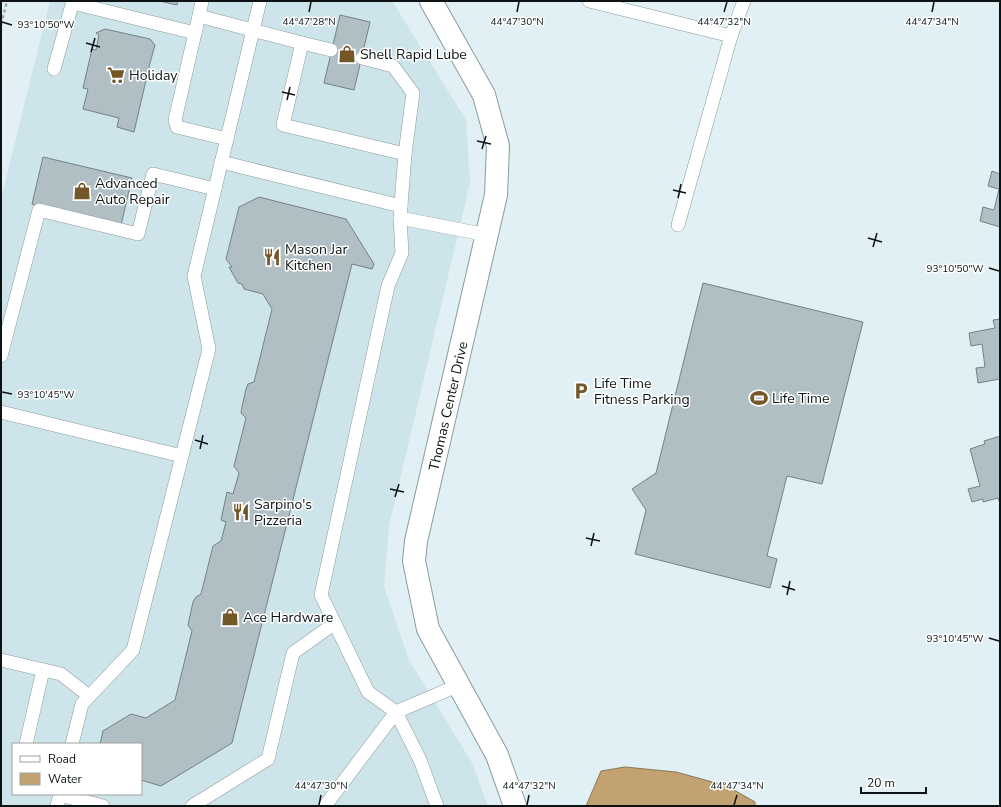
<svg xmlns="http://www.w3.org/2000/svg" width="1001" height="807" viewBox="0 0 1001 807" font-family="'Nunito Sans',sans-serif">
<rect width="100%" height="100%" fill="#e0f0f4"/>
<path fill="#cce4ea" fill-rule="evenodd" d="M50 1H392L466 120 470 183 389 526 384 587 409 660 472 763 488 806H1V199ZM13 744H141V794H13Z"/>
<path fill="#c3a271" stroke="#8c7755" d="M625 767 676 772 727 786 755 802V806H586L601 771Z"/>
<g fill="#b0bfc3" stroke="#748285">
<path d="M159 1H178L177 5Z"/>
<path d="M340 15 370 22 354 90 324 83Z"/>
<path d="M105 29 150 39 155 45 150 63 134 132 117 127 119 118 83 109 88 89 83 88 92 49 96 50 99 35 96 33Z"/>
<path d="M43 157 132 178 121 225 32 204Z"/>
<path d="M992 171 1000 174V227L980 221 983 207 994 210 999 189 988 186Z"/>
<path d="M259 197 346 219 374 264 372 269 352 264 232 743 161 786 141 780V744H100L103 731 131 714 146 718 175 700 192 631 188 625 193 602 196 597 201 594 213 546 221 541 226 522 221 520 227 492 233 494 239 473 234 466 246 418 241 413 242 407 246 389 248 384 254 382 272 309 263 294 244 289 242 284 238 283 229 267H232L226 259 239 207Z"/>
<path d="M703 283 863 322 822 484 787 476 767 556 777 559 770 588 635 554 646 510 632 489 656 473Z"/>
<path d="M1000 319V379L978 383 976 368 985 367 982 344 971 346 969 333 995 328 993 320Z"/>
<path d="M1000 436V503L998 498 983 502V499L972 502 968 489 980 486 970 449 985 444 984 441Z"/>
</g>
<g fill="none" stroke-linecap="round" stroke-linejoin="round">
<g stroke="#8c9b9e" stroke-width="14">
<g id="lane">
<path d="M589 1 731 36"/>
<path d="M73 3 195 33 175 120 177 127 227 139"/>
<path d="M199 16 202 1"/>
<path d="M195 33 199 16 302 43 283 125 405 154 400 218"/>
<path d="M302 43 331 50"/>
<path d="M362 58 393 66 413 93 405 154"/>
<path d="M54 69 73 1"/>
<path d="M221 162 401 206"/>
<path d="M678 225 731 36 744 1"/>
<path d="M1 356 39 210 138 234 153 174 215 189"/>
<path d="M1 412 182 456"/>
<path d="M1 660 61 674 89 696"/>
<path d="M459 685 396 712 368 692 321 595 388 286 402 253 400 218 487 235"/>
<path d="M26 744 43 670"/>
<path d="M72 744 82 704 133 650 209 349 194 276 260 1"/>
<path d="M57 806 60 795 103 806"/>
<path d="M192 806 268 759 293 653 335 623"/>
<path d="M325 806 396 712 420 760 437 806"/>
</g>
</g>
<g stroke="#8c9b9e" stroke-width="24">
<path id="secondary" d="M431 1 484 95 498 146 496 195 416 541 414 561 428 629 497 755 515 806"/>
</g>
<path stroke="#98a5a8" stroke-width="2.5" stroke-dasharray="3 3" stroke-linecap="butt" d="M1 24 7 1"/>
<use href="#lane" stroke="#fff" stroke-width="13"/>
<use href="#secondary" stroke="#fff" stroke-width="22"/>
</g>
<path fill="none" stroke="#0d1314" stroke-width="1.5" d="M309 12 311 2M517 12 519 2M724 12 727 2M932 12 934 2M2 22 12 25M86 43 100 47M91 52 95 38M282 92 295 95M287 100 290 87M477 141 491 144M482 149 486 136M673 190 686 193M678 198 681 184M868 238 882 242M873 247 877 233M989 268 999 271M2 392 12 394M195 440 208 444M200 449 203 435M390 489 404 492M395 497 399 484M586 538 600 541M591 546 594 533M782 586 795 590M787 595 790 581M989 638 999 641M319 805 321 795M527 805 529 795M734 805 737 795"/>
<defs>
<g id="shop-bare" transform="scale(1.38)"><path d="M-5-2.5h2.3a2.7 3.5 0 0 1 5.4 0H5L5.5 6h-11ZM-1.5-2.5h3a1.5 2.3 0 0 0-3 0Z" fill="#735729" stroke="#fff" stroke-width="2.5" paint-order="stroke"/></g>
<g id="supermarket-bare" transform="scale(1.38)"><path d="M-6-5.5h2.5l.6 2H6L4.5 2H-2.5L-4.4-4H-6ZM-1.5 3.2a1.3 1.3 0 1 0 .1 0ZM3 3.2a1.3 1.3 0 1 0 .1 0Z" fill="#735729" stroke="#fff" stroke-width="2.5" paint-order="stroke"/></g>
<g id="restaurant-bare" transform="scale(1.38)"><path d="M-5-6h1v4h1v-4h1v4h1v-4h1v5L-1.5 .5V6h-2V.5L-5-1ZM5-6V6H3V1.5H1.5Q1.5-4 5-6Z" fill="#735729" stroke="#fff" stroke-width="2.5" paint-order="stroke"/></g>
<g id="parking-bare" transform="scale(1.38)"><path d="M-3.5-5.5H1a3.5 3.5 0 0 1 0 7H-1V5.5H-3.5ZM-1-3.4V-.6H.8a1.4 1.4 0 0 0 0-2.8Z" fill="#735729" stroke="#fff" stroke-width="2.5" paint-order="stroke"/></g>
<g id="stadium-bare" transform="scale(1.38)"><path d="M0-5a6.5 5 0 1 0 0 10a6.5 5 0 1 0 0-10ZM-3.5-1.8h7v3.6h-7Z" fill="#735729" stroke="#fff" stroke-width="2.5" paint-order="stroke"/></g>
</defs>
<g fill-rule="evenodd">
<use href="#shop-bare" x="347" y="54"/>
<use href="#supermarket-bare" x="116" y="75"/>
<use href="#shop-bare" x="82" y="191"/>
<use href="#restaurant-bare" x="272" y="257"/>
<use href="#parking-bare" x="581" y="391"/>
<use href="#stadium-bare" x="759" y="398"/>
<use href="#restaurant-bare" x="241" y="512"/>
<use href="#shop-bare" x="230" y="617"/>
</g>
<g text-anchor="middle" stroke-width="3" stroke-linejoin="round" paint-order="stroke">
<g font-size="14" fill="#0d1314" stroke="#fff" text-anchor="start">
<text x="360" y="59">Shell Rapid Lube</text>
<text x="129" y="80">Holiday</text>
<text x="95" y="188">Advanced<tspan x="95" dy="16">Auto Repair</tspan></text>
<text x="285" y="254">Mason Jar<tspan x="285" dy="16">Kitchen</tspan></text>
<text x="594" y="388">Life Time<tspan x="594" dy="16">Fitness Parking</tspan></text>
<text x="772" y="403">Life Time</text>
<text x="254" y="509">Sarpino's<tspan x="254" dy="16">Pizzeria</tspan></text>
<text x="243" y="622">Ace Hardware</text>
</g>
<g font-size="14" fill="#0d1314" stroke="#fff">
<text transform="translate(448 406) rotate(-77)" y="5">Thomas Center Drive</text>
</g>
</g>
<g font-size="10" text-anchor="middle" fill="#0d1314" stroke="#fff" stroke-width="3" stroke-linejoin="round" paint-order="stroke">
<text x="309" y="25">44°47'28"N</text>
<text x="517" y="25">44°47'30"N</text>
<text x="724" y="25">44°47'32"N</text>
<text x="932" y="25">44°47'34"N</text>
<text x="46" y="28">93°10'50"W</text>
<text x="955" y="272">93°10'50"W</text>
<text x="46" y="398">93°10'45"W</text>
<text x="955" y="642">93°10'45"W</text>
<text x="321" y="789">44°47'30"N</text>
<text x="529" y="789">44°47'32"N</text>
<text x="737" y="789">44°47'34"N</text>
</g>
<rect width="1001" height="807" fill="none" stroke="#0d1314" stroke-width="4"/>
<rect x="12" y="743" width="130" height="52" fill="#ffffff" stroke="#9ea1a1"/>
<rect x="20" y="756" width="20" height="6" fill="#ffffff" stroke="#9ea1a1"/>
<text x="48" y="763" font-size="12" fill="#0d1314">Road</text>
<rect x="20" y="773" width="20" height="12" fill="#c3a271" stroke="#9ea1a1"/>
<text x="48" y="783" font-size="12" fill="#0d1314">Water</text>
<path d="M861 787v6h65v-6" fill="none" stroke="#0d1314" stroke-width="2"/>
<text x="867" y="787" font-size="12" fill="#0d1314" stroke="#ffffff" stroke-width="3" paint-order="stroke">20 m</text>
</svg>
